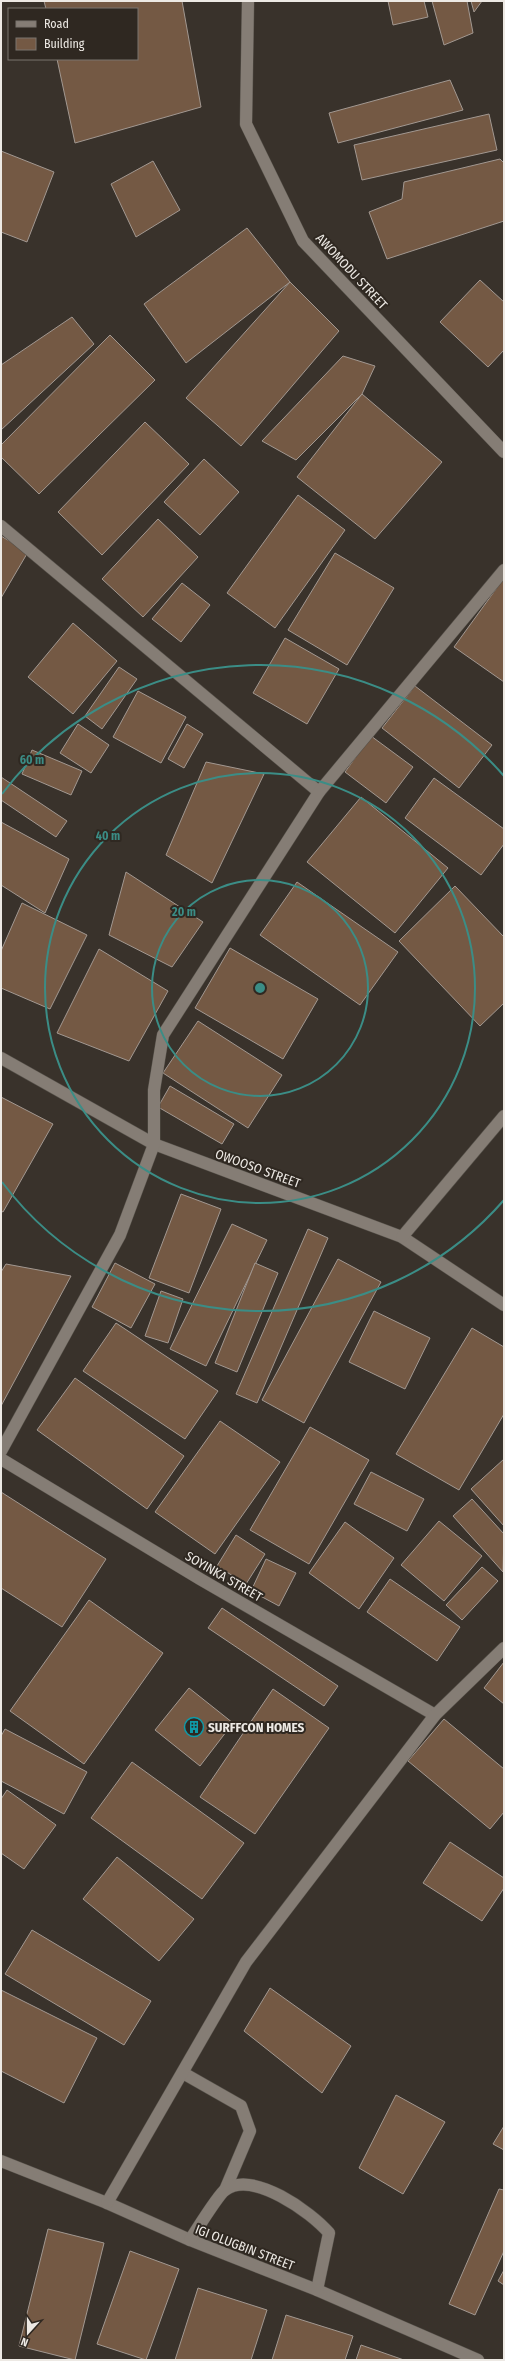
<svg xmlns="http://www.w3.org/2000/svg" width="505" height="2361" viewBox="0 0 505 2361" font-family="'Fira Sans Condensed',sans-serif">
<rect width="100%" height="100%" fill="#39322b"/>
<g fill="#745944" stroke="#a29891">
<path d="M44 1H182L201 107 75 143 57 59H137V9H46Z"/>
<path d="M388 1H424L428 17 393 25Z"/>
<path d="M432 1H467L473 33 444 45Z"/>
<path d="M471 1H482L474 12Z"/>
<path d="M450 80 463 110 338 143 329 113Z"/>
<path d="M489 114 497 150 362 180 354 145Z"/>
<path d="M1 151 54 172 27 242 1 232Z"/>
<path d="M500 159 504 163V221L387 259 369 212 402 199 404 182Z"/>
<path d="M153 161 180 210 136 237 111 184Z"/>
<path d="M247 228 290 282 186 363 144 304Z"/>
<path d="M480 280 504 302V350L488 367 440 322Z"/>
<path d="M290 282 339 331 241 446 186 398Z"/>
<path d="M72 317 94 344 1 430V365Z"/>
<path d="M110 335 155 380 39 494 1 457V445Z"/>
<path d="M343 356 375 366 362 394 296 460 262 441Z"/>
<path d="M362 394 442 462 375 539 297 477Z"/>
<path d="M145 422 189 464 102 555 58 512Z"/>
<path d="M204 459 239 492 200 535 164 502Z"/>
<path d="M298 495 345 530 275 628 227 593Z"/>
<path d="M158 519 198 557 143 617 102 579Z"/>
<path d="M1 536 28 552 1 598Z"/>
<path d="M335 553 394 588 347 665 288 630Z"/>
<path d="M504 578V682L454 647Z"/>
<path d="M182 583 210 605 181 642 152 619Z"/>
<path d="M73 623 117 661 73 714 28 677Z"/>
<path d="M285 638 339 669 307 724 253 693Z"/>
<path d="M119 667 137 679 102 729 85 716Z"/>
<path d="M415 686 492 745 459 788 382 728Z"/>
<path d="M138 691 186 717 161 763 113 737Z"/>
<path d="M78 724 109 745 91 773 60 753Z"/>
<path d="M187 724 203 734 184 768 168 759Z"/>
<path d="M371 736 413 767 386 803 345 772Z"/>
<path d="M32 750 82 771 71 795 22 774Z"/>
<path d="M206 762 264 774 212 883 166 855Z"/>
<path d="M1 777 67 821 56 837 1 800Z"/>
<path d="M434 778 504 829V844L481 875 405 818Z"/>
<path d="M361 797 448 868 395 933 307 862Z"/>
<path d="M1 822 69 859 45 913 1 885Z"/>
<path d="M126 872 203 922 172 967 109 935Z"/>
<path d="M297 882 398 952 360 1005 260 935Z"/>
<path d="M455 886 504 937V1003L480 1026 399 941Z"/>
<path d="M22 903 87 935 50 1009 1 988V951Z"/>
<path d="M230 948 318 999 283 1059 195 1008Z"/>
<path d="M99 949 168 991 129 1061 57 1033Z"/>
<path d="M198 1021 282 1075 248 1128 163 1073Z"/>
<path d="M170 1086 234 1124 222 1144 158 1107Z"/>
<path d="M1 1097 53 1124 3 1212 1 1211Z"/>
<path d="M181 1194 221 1209 189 1293 149 1278Z"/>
<path d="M232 1224 267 1240 206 1366 170 1349Z"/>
<path d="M308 1229 328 1238 257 1403 236 1394Z"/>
<path d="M338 1259 381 1282 304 1423 262 1400Z"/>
<path d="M115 1263 155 1284 131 1328 92 1307Z"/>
<path d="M255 1263 278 1273 237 1372 215 1363Z"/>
<path d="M6 1264 71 1276 1 1406V1272Z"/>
<path d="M161 1291 183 1299 168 1343 145 1336Z"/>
<path d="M374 1311 430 1338 405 1389 349 1362Z"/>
<path d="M116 1323 218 1391 185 1439 83 1371Z"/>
<path d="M472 1328 504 1347V1414L459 1490 396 1454Z"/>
<path d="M75 1378 184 1456 147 1509 37 1430Z"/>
<path d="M220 1421 280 1462 215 1554 155 1512Z"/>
<path d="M310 1427 369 1460 309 1564 250 1530Z"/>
<path d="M504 1459V1526L471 1489Z"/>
<path d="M371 1472 424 1499 407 1531 354 1504Z"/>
<path d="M1 1492 106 1559 62 1627 1 1588Z"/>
<path d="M472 1499 504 1534 503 1572 453 1516Z"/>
<path d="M439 1521 482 1556 444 1601 401 1565Z"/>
<path d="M345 1522 394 1558 359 1609 309 1573Z"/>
<path d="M236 1535 265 1554 246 1584 217 1566Z"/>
<path d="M266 1559 296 1573 279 1606 251 1591Z"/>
<path d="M482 1567 498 1581 462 1620 446 1605Z"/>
<path d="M390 1579 460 1627 437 1661 367 1612Z"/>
<path d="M89 1600 163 1653 84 1764 10 1711Z"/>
<path d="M222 1608 338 1686 324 1706 208 1628Z"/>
<path d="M504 1662V1704L484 1688Z"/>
<path d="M189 1688 233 1723 200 1766 155 1730Z"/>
<path d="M273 1689 329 1728 255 1834 200 1797Z"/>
<path d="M444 1719 504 1769V1812L490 1829 408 1761Z"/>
<path d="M5 1729 87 1772 64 1814 1 1781V1736Z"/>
<path d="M132 1762 244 1843 202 1899 91 1818Z"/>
<path d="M7 1790 56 1825 24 1869 1 1853V1799Z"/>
<path d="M450 1842 504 1878V1888L482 1921 423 1883Z"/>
<path d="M117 1857 194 1919 159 1961 83 1899Z"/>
<path d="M32 1930 151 2001 124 2045 5 1974Z"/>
<path d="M270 1988 351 2046 322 2093 244 2031Z"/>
<path d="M1 1990 97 2038 64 2103 1 2071Z"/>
<path d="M396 2095 445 2122 403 2194 359 2168Z"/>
<path d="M504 2126V2150L493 2144Z"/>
<path d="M499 2189 504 2190V2251L475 2315 449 2304Z"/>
<path d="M48 2229 104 2243 75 2360 19 2346Z"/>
<path d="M130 2251 179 2269 146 2360 97 2344Z"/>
<path d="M504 2270V2285L498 2281Z"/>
<path d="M198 2288 267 2310 251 2360H175Z"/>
<path d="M286 2315 353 2336 345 2360H272Z"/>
<path d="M361 2345 404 2360H356Z"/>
</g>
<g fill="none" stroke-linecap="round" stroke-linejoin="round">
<g stroke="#555049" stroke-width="13">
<g id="minor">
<path d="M248 1 246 124 303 241 504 452"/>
<path d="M1 526 319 792"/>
<path d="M1 1058 154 1144 402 1237 504 1305"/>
<path d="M402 1237 504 1116"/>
<path d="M1 1451 120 1235 154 1144V1090L163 1035 319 792 504 570"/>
<path d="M1 1459 200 1579 435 1715"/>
<path d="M183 2073 241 2106 250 2131 225 2190"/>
<path d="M1 2161 107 2203 190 2240 317 2290 478 2360"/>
<path d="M107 2203 246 1962 435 1715 504 1648"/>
<path d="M190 2240C196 2231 218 2195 225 2190 253 2170 311 2212 329 2233L317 2290"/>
</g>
</g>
<use href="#minor" stroke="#857d75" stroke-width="12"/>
</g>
<g fill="none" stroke="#3b8d86" stroke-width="2">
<circle cx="260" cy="988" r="108"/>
<circle cx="260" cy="988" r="215"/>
<path d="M504 1200A323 323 0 0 1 2 1182M2 794A323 323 0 0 1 504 776"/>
</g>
<defs>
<g id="building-ring" transform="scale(1)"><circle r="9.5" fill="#2f2821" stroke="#0f9aa8" stroke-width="1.5"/><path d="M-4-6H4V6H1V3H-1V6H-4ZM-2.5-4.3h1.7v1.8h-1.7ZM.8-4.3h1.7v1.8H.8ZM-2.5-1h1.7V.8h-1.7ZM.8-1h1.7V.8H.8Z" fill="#0f9aa8"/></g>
</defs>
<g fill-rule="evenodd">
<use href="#building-ring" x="194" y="1727"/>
</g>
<g text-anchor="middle" stroke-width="4" stroke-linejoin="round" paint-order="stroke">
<g font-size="13" fill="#ede9e4" stroke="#2f2821">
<text transform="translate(352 271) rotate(47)" y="5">AWOMODU STREET</text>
<text transform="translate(258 1168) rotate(20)" y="5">OWOOSO STREET</text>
<text transform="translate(224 1576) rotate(30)" y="5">SOYINKA STREET</text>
<text transform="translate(245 2247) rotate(21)" y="5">IGI OLUGBIN STREET</text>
</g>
<g font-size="13" font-weight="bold" fill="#ede9e4" stroke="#2f2821" text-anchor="start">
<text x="208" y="1732">SURFFCON HOMES</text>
</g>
</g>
<circle cx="260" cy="988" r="6" fill="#3b8d86" stroke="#2f2821" stroke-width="2"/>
<g font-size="12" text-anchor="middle" font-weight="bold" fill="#3b8d86" stroke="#2f2821" stroke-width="4" stroke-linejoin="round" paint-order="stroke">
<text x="32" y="764">60 m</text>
<text x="108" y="840">40 m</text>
<text x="184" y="916">20 m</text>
</g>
<rect width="505" height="2361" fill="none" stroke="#ede9e4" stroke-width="4"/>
<rect x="8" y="8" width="130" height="52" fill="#2f2821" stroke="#7b756f"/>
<rect x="16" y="21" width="20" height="6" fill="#857d75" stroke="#7b756f"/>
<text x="44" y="28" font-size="12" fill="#ede9e4">Road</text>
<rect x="16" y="38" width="20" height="12" fill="#745944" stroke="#7b756f"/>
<text x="44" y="48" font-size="12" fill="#ede9e4">Building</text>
<g transform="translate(28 2333) rotate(201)" stroke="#2f2821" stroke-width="3" paint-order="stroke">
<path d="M0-3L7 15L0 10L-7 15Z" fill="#ede9e4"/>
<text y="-6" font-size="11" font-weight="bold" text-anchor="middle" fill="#ede9e4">N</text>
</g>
</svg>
